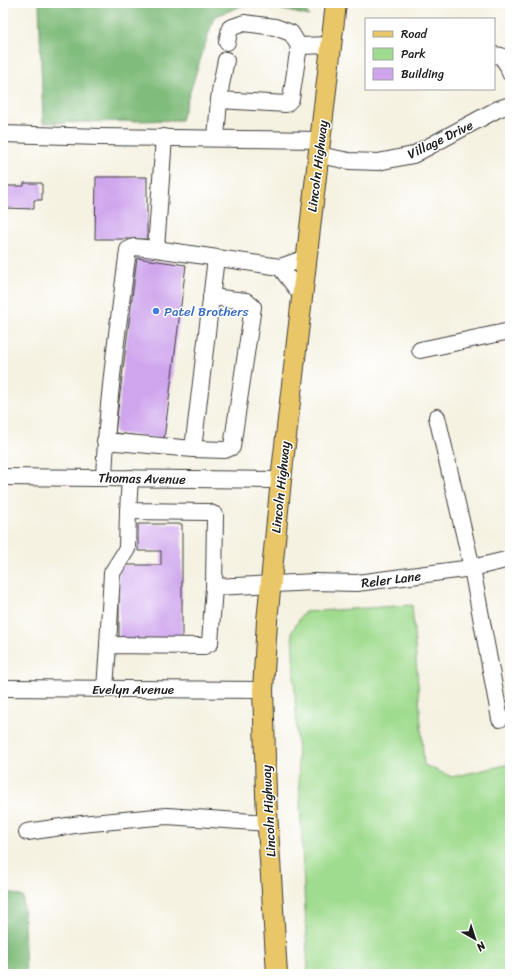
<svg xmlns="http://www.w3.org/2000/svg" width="513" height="977" viewBox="0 0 513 977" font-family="Sriracha,sans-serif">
<rect width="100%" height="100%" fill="#fff"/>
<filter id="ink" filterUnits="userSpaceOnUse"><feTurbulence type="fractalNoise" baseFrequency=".025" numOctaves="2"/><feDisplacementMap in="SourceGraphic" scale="8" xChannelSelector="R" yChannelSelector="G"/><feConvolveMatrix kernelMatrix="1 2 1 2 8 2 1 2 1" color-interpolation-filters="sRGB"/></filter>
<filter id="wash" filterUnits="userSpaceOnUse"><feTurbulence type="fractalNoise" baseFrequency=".012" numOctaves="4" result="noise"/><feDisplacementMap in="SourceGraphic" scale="16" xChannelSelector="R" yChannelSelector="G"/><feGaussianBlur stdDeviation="0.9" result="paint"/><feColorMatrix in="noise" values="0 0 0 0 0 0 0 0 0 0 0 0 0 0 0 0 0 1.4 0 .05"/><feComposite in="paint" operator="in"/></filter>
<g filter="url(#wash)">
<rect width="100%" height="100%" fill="#f5f2e2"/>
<path fill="#a0dc8f" stroke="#5e7c56" d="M412 605 424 765 452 777 510 764V974H308L292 631 304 612Z"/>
<g fill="#80bc7a" stroke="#4e6c4b">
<path d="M38 3H249L214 17 181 120 43 123 39 3Z"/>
<path d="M255 3H302L309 16Z"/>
<path d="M3 890 23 897 26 974H3Z"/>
</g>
<g id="blocks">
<g fill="#cfa5ed">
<path d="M96 177H147V239H95Z"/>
<path d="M24 183H42V200H34V209L3 208V186H24Z"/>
<path d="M137 258 186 265 164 439 115 433Z"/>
<path d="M138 524H182V640H119V565H161V551H138Z"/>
</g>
</g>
</g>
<g filter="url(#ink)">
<use href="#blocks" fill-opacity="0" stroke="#3d3c3a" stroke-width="1"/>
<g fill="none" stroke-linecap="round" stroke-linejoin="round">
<g stroke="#3d3c3a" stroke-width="18">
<g id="minor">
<path d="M299 46 331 45"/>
<path d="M494 55 501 56 508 66 510 73"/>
<path d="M219 100 221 85 226 60"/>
<path d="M3 134 100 137 320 140"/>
<path d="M216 138 219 100 286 104 291 99 299 46 291 33 275 27 244 23 230 28 227 42"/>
<path d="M319 155 349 161 378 162 413 155 498 109 510 105"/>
<path d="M156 249 164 137"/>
<path d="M280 267 302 296"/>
<path d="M420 350 510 331"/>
<path d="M437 417 472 568 500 719"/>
<path d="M105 441 193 449 216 258"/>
<path d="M193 449 225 450 232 447 253 307 246 301 211 297"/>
<path d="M3 477 281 480"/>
<path d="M104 478C107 401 118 326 128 250L134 247 156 249 280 267 306 258"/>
<path d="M130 478 128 511 208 512 215 515 214 587 315 582 357 583 472 568 510 559"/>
<path d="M108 645 112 573 127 549 128 511"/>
<path d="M3 688 263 690"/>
<path d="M105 689 108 645 204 646 210 643 214 587"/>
<path d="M27 832 81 824 167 816 268 823"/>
</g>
</g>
<g stroke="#3d3c3a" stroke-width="22">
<path id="major" d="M277 974 266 795 264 719 263 690 267 621 281 480 336 3"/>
</g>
<use href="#minor" stroke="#fff" stroke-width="16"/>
<use href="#major" stroke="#e9c769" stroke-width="20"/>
</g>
</g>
<circle fill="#3f7fe0" stroke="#fff" stroke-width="1.5" cx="156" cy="311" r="4"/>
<g text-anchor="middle" stroke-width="3" stroke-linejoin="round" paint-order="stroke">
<g font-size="13" fill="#1c1c1c" stroke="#fff">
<text transform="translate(440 139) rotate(-26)" y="5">Village Drive</text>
<text transform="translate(317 166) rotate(-83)" y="5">Lincoln Highway</text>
<text transform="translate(142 478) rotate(1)" y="5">Thomas Avenue</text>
<text transform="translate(280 487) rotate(-84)" y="5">Lincoln Highway</text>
<text transform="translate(391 579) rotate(-7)" y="5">Reler Lane</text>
<text x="133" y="694">Evelyn Avenue</text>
<text transform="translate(268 811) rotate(-93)" y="5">Lincoln Highway</text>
</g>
<g font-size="13" fill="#366cbe" stroke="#fff" text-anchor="start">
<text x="164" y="316">Patel Brothers</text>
</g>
</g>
<rect width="513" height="977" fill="none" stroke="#fff" stroke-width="16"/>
<rect x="365" y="18" width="130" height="72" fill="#ffffff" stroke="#a4a4a4"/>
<rect x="373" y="31" width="20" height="6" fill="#e9c769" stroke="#a4a4a4"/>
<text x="401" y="38" font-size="12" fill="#1c1c1c">Road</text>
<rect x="373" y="48" width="20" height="12" fill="#a0dc8f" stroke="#a4a4a4"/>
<text x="401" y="58" font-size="12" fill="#1c1c1c">Park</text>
<rect x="373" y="68" width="20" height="12" fill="#cfa5ed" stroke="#a4a4a4"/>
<text x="401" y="78" font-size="12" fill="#1c1c1c">Building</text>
<g transform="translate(475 939) rotate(141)" stroke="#ffffff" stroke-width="3" paint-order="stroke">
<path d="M0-3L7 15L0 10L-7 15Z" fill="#1c1c1c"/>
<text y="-6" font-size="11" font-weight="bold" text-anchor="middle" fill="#1c1c1c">N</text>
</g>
</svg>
